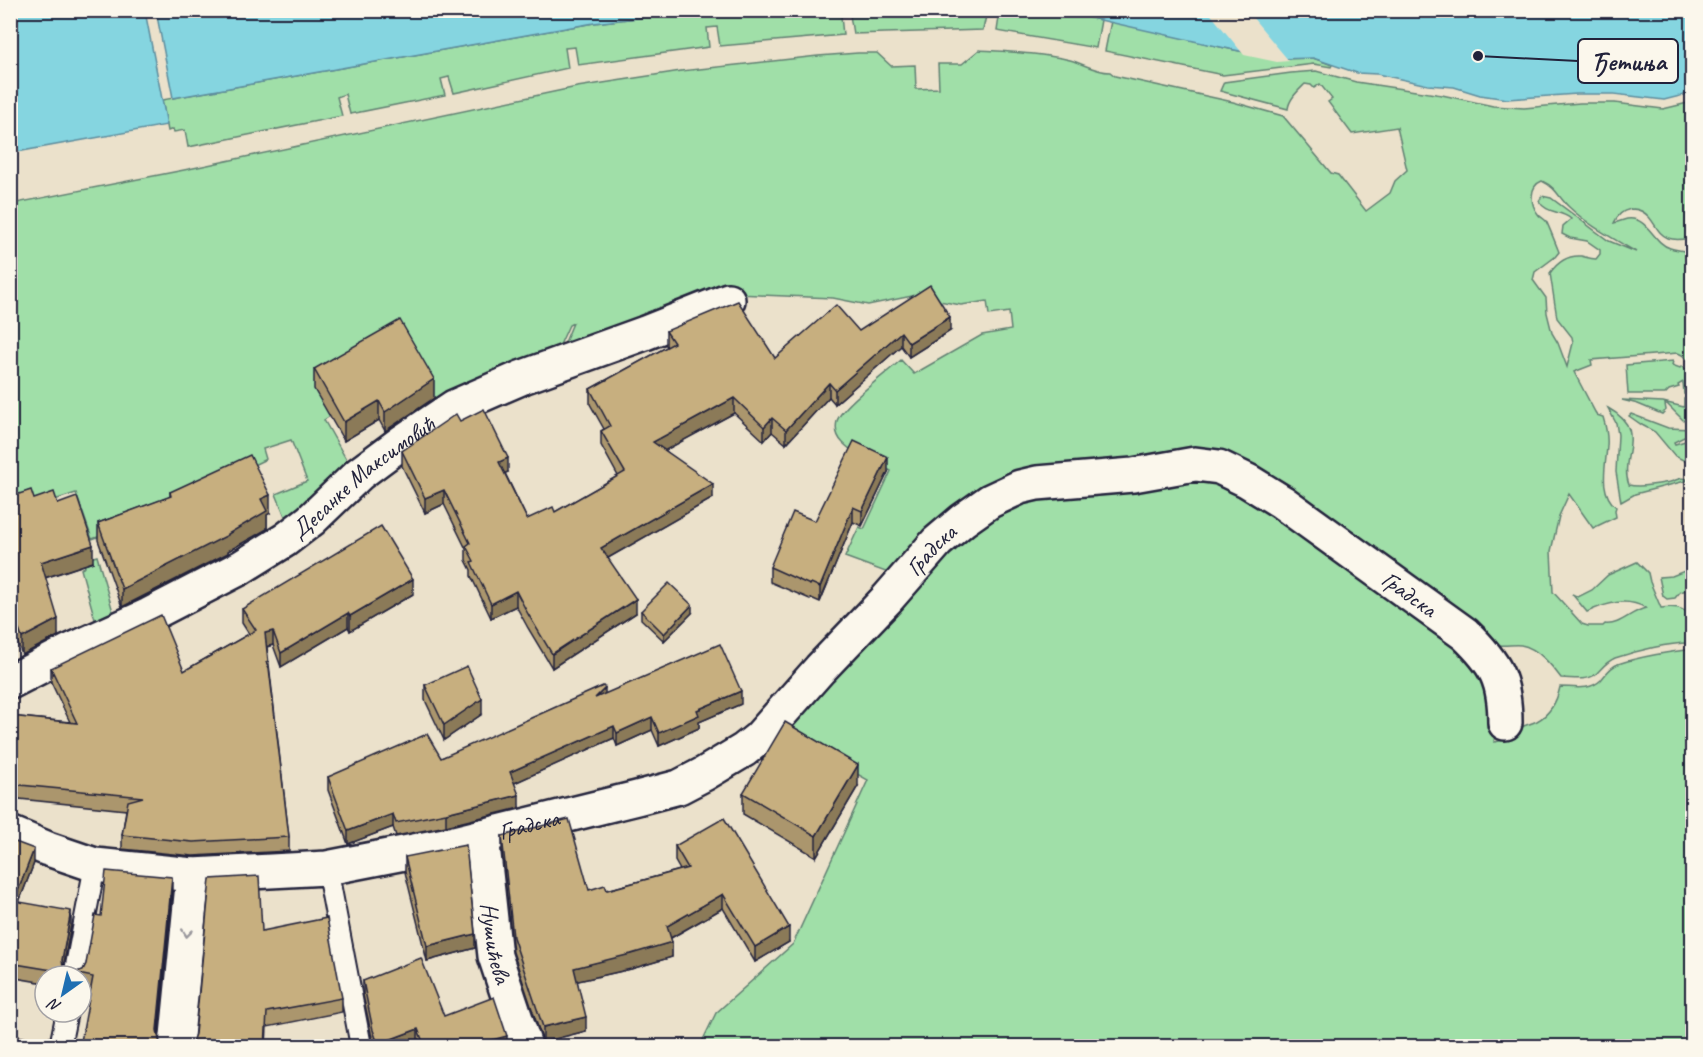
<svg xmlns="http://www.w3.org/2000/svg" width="1703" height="1057" viewBox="0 0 1703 1057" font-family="Caveat,sans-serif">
<rect width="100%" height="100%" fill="#ebe1cb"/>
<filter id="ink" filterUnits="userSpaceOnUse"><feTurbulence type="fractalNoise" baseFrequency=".0167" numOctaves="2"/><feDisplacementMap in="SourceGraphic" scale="12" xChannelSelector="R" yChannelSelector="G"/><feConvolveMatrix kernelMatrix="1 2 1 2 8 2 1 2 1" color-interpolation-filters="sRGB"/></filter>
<g filter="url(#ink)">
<g fill="#a0dfa8" stroke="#618072" stroke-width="1.5" fill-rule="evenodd">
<path d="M697 11H987L983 30 853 34 850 15 841 16 843 35 720 46 717 27 707 28 709 47 578 65 575 47 565 48 568 68 454 93 449 77 441 79 445 95 350 114 345 94 337 97 342 116 188 147 185 130 174 132 173 129 168 131 162 100 594 23Z"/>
<path d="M1000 11H1060L1101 20 1096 48 997 31Z"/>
<path d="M1111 21 1225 48 1278 59 1313 58 1332 65 1331 67 1314 64 1223 75 1105 51Z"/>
<path d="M979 50C1009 52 1040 53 1070 60 1084 64 1096 72 1110 72L1115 76 1233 102 1283 116 1331 173 1338 175 1366 211 1390 193 1395 181 1407 170 1397 127 1352 134 1328 102 1332 99 1320 84 1314 88 1311 85 1305 84C1298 91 1289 99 1288 109L1220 91 1224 82 1291 73 1316 71 1356 82 1442 95 1493 106 1524 108 1580 103H1615L1663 109 1692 102V238C1684 239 1676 241 1668 238 1658 234 1656 225 1649 217 1637 204 1620 208 1614 223 1618 222 1623 220 1627 219 1648 216 1653 243 1670 248 1678 251 1685 249 1692 255V364L1682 355 1678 353 1591 360 1592 365 1574 372 1595 412 1597 415 1603 417C1606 427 1608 436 1607 446 1606 466 1598 492 1616 507L1615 510 1616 517 1593 528 1569 494 1559 516 1551 551 1553 592 1582 624 1588 626H1603L1605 624C1620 626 1631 611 1646 608 1626 597 1607 603 1587 612L1572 594 1578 597 1592 590 1608 575 1637 562 1648 573 1650 582 1661 608C1674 606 1682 607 1692 616V643C1671 642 1636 651 1615 658 1606 662 1603 667 1597 673 1588 682 1573 678 1561 678 1552 666 1538 648 1521 645 1514 644 1506 646 1498 645L1256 475 1065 472 891 574 845 557 859 527 864 529 891 471C875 463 856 456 843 443 837 437 835 429 837 421 842 405 887 373 901 360L914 374 982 335 1011 330 1009 312 989 315 987 301 961 305 912 296 868 305 833 298 736 294 563 347 573 323 569 325 559 347 436 402 400 340 330 416 324 420 350 466 323 489 307 498 287 521 276 494 307 481 291 440 263 449 266 459 199 491 170 512 92 539 76 493 11 514V204L184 170 577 87 681 71 818 56 858 53H877L891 66 915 65 916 89 939 88 938 64H962ZM1542 181C1557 188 1558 197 1569 207 1588 225 1613 238 1636 252L1609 241 1551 198 1542 196 1539 201C1546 214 1561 210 1571 219L1563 226 1562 234 1570 238 1587 241 1600 250V254L1596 259C1590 259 1586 257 1581 256 1567 255 1557 263 1550 273L1557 318 1572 337 1573 343 1567 367 1558 343 1552 333 1547 313 1546 298 1533 280 1535 272 1555 257 1559 252C1557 247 1548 224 1546 221 1543 218 1540 217 1538 214 1530 204 1529 186 1542 181Z"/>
<path d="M1673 361 1672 365 1680 368 1682 366 1692 375V395L1684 394 1683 382 1678 385 1679 387 1669 390 1665 394H1628L1626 365Z"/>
<path d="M1684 399 1692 400V419L1684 421 1667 404H1665L1666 410 1662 414 1638 404 1622 400 1663 402 1684 407Z"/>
<path d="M1608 408C1650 431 1618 456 1629 485 1640 488 1659 484 1670 482 1678 480 1681 476 1689 480L1635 494 1621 502 1616 472 1618 435 1616 423Z"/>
<path d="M1631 414 1668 428 1692 429V433L1674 442 1675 444 1692 439V462L1685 461 1675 456 1655 432 1642 425 1629 416Z"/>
<path d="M1213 474 1407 602 1479 668 1496 721 1494 742 1510 739C1520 723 1522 728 1537 721 1550 714 1557 701 1560 687 1574 687 1590 691 1601 680 1606 674 1610 667 1618 664 1635 658 1675 650 1692 650V1046H700L716 1013 793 944 868 780 784 733 953 541 1000 504Z"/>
<path d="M97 556 114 615 96 623 81 569 85 567 83 560Z"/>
<path d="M1692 568V598L1687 590 1680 592 1675 598 1667 599 1663 596 1659 577 1672 576Z"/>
</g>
<g fill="#85d5e0" stroke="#5d8d9e" stroke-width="1.5">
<path d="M11 10 145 11 167 125 11 153Z"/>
<path d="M156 11V10L697 11 594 23 173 98Z"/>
<path d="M1060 11H1692V93L1664 100 1614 94H1577L1507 99 1480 95 1454 87 1428 85 1377 74 1357 73 1313 58 1278 59 1225 48Z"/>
</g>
<path fill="#ebe1cb" d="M1208 11H1247L1289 61 1277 62 1244 55Z"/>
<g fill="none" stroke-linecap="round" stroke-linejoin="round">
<g stroke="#22223b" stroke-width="24">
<g id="lane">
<path d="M327 868 361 1046"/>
<path d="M74 976 95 865"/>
<path d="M60 1046 67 1012"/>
</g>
</g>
<g stroke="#22223b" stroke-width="38">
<g id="street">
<path id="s1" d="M10 682 70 651 149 615 240 568 285 540 311 520 359 474 402 442 454 407 523 377 645 333 728 300"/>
<path id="s2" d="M10 833 48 849 95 865 193 875 327 868 450 844 637 798 679 787 704 774 744 750 759 738 820 669 887 599 937 542 963 520 990 501 1020 487 1037 483 1133 475 1195 464 1219 467 1248 481 1282 502 1465 634C1496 664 1505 680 1505 723"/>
<path id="s3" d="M482 836 495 956 525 1046"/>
<path d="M176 1046 193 875"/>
</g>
</g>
<use href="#lane" stroke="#fbf7ec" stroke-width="20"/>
<use href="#street" stroke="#fbf7ec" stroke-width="33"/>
</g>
<g fill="#ab966d" stroke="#22223b" stroke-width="1.5">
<path d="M666 331 775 358 859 331H950L909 357 901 346 835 404 829 397 786 444 772 432 764 441 734 413 665 450 713 498 608 558 636 613 552 668 528 628 516 606 491 618 471 576V570L466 560V549L444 504 425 513 402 466V451L460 421 508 472 505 473 527 519 555 512 618 476 601 445V431L604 429 590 404V389L667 347 666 345Z"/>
<path d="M314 369 434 398 385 431 379 420 344 441 314 389Z"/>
<path d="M888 472 862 526 853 522 820 602 811 598 810 599 770 582V567L815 521Z"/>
<path d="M170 492 270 513 267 515V529L228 551V553L122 607 98 540V523L170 497Z"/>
<path d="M10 497 34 499 58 504 93 562 45 578 58 636 22 655 10 621Z"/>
<path d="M413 594 350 631 348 627 281 667 273 645 267 647 289 837V851L193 856 122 849V835L126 810 10 798V716L70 722 51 682V668L184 671 249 634 242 623V609Z"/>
<path d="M641 611 692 613 664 641 641 619Z"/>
<path d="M425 685 482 714 444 740 425 700Z"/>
<path d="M605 694 741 704 699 722V728L659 746 652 730 617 746 614 738 514 783 519 808 446 826 396 836 393 827 348 844 328 790V777L441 758Z"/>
<path d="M858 786 816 857 743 814V793Z"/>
<path d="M502 836 589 890H607L680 870 675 861V846L789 942 755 962 723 908 671 938 672 957 631 969 577 981 586 1031 543 1042 513 952 502 850Z"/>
<path d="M10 840 34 863 19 902 71 925 63 967 66 971 70 973V976H45V983L10 977Z"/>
<path d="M405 857 475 948 427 961 405 872Z"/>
<path d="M172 892 158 1035 159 1040 90 991 81 989V976H74V973L83 970 86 964 101 916Z"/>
<path d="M262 931 342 998V1012L267 1027 266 1047H186L192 1042Z"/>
<path d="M363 981 444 1016 507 1047H419L418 1043 409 1047H374L363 995Z"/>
</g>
<g fill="#8b7a59" stroke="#22223b" stroke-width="1.5">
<path d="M950 317V331L909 357V343Z"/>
<path d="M901 332V346L835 404V390Z"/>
<path d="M434 379V398L385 431V412Z"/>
<path d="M829 383V397L786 444V430Z"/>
<path d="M734 398V413L653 457V442Z"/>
<path d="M379 401V420L344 441V422Z"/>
<path d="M772 418V432L764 441V427Z"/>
<path d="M888 457V472L862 526V511Z"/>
<path d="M508 458V472L499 476V462Z"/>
<path d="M713 484V498L601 562V548Z"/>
<path d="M444 490V504L425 513V498Z"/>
<path d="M270 495V513L267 515V529L228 551V553L122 607V589L228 534 261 499Z"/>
<path d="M853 507V522L820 602V587Z"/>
<path d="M93 545V562L41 579V562Z"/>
<path d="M413 579V594L350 631V616Z"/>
<path d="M516 591V606L491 618V604Z"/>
<path d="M636 599V613L552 668V654Z"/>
<path d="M692 605V613L664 641V634Z"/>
<path d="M348 613V627L281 667V653Z"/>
<path d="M58 619V636L22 655V638Z"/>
<path d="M273 631V645L265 647V633Z"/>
<path d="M605 688V701L595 698Z"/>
<path d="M741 691V704L699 722V728L659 746V733L697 710Z"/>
<path d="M482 699V714L444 740V725Z"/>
<path d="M652 717V730L617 746V733Z"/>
<path d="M614 726V738L510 785V772Z"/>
<path d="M858 765V786L816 857V836Z"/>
<path d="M519 795V808L446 826V813Z"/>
<path d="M393 814V827L348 844V831Z"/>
<path d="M34 849V863L14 915V901Z"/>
<path d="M172 877V892L157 1045V1030Z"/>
<path d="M723 894V908L667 940V926Z"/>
<path d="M71 911V925L62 974V960Z"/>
<path d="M789 927V942L755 962V947Z"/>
<path d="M475 934V948L427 961V946Z"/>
<path d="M672 942V957L631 969 574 982V968Z"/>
<path d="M586 1017V1031L543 1042V1027Z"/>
<path d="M418 1029V1043L409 1047H378V1044Z"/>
<path d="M507 1036V1047H492V1040Z"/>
</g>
<g fill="#c7af7f" stroke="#22223b" stroke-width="1.5">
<path d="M930 285 950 317 909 343 901 332 835 390 829 383 786 430 772 418 764 427 734 398 653 442 713 484 601 548 636 599 552 654 528 614 516 591 491 604 471 562 474 561 466 546 470 543 444 490 425 498 402 451 456 414 460 421 484 409 508 458 499 462 527 519 553 507 555 512 625 472 601 431 610 426 590 389 674 343 666 331 738 301 775 358 836 305 859 331Z"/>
<path d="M400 320 434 379 385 412 379 401 344 422 314 369Z"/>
<path d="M854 441 888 457 862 511 853 507 820 587 811 583 810 585 770 567 793 512 815 521Z"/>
<path d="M250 455 270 495 261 499 267 511 228 534V535L122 589 98 523 171 496 170 492Z"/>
<path d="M31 490 34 499 54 492 58 504 77 497 93 545 41 562 58 619 22 638 10 604V497Z"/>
<path d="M381 526 413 579 350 616 348 613 281 653 273 631 265 633 268 661 266 662 269 668 289 837 193 842 122 835 128 801 143 797 10 784V716L77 723 51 668 161 615 184 671 256 630 242 609Z"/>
<path d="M669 583 692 605 664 634 641 611Z"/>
<path d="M720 644 741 691 697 710 699 715 659 733 652 717 617 733 614 726 510 772 519 795 446 813 396 823 393 814 348 831 328 777 427 734 441 758 603 686 605 688 595 698Z"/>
<path d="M467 666 482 699 444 725 425 685Z"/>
<path d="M785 722 858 765 816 836 743 793Z"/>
<path d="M724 818 789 927 755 947 723 894 667 926 672 942 631 954 574 968 586 1017 543 1027 513 937 502 836 569 819 589 890 605 885 607 890 688 868 675 846Z"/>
<path d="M10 840 34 849 14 901 71 911 62 960 63 967 66 971 70 973 10 963Z"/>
<path d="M466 845 475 934 427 946 405 857Z"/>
<path d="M106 871 172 877 157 1030 159 1040 165 1047H80L93 977 74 973 83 970 86 964 95 915 101 916Z"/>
<path d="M259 876 262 931 327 918 342 998 267 1012 265 1047H186L192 1042 195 1034 210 879Z"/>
<path d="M421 958 444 1016 494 997 507 1036 492 1040 494 1047H425L418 1029 378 1044 373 1030 363 981Z"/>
<path d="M10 1034 63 1047H10Z"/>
</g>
<defs><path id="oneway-chevron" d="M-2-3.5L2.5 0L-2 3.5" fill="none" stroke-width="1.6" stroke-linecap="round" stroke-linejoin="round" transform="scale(1.5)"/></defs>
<use stroke="#99979c" href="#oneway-chevron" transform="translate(187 933) rotate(96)"/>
</g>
<g text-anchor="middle" stroke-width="6" stroke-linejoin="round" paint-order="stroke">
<g font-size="24" fill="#22223b" stroke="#fbf7ec">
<text dy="8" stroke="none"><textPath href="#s1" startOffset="410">Десанке Максимовић</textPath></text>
<text dy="8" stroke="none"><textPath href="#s2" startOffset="1034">Градска</textPath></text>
<text dy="8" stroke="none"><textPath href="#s2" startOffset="1574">Градска</textPath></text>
<text dy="8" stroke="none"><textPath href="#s2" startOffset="530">Градска</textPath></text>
<text dy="8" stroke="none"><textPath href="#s3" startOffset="108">Нушићева</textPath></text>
</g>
</g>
<path fill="none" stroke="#22223b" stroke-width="2" d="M1478 56L1578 61"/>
<circle fill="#22223b" stroke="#fbf7ec" stroke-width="2" cx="1478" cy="56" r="6"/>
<rect fill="#fbf7ec" stroke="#22223b" stroke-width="2" x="1578" y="39" width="100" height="44" rx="6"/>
<g font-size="26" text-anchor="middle" font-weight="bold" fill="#22223b">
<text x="1628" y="70">Ђетиња</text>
</g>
<rect width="1703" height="1057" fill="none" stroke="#fbf7ec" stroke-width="36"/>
<rect x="18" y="18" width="1667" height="1021" fill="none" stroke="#22223b" stroke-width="2" filter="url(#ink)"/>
<g transform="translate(63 994) rotate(214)"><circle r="28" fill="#fbf7ec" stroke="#a4a2a5" stroke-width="1.5"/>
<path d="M0-4.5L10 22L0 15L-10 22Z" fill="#1f6fb2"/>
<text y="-9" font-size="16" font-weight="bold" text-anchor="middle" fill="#22223b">N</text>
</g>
</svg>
